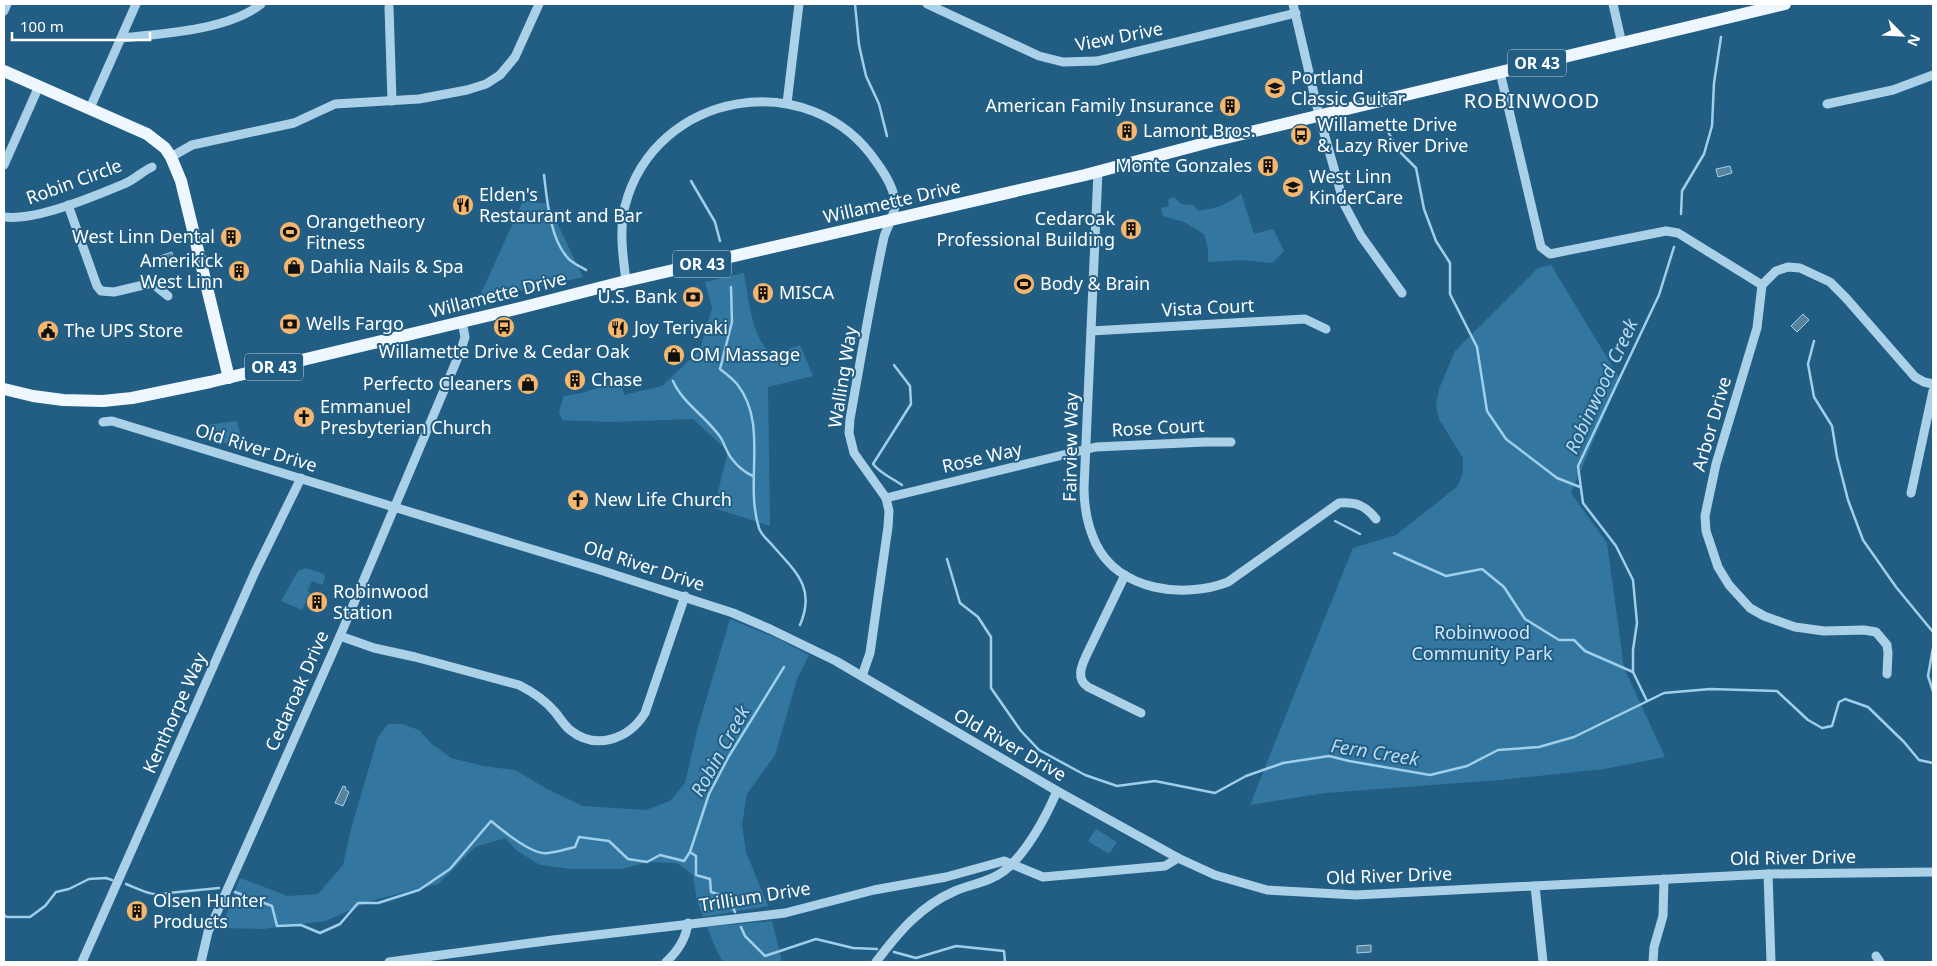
<svg xmlns="http://www.w3.org/2000/svg" width="1937" height="966" viewBox="0 0 1937 966" font-family="'Noto Sans',sans-serif">
<rect width="100%" height="100%" fill="#225e84"/>
<g fill="#3377a0">
<path d="M1241 193 1254 234 1273 229 1284 251 1272 263 1241 260 1208 262V249L1204 234 1184 222 1163 216 1161 208 1169 206 1168 199 1174 197 1181 204 1193 205 1198 211C1214 209 1230 204 1241 193Z"/>
<path d="M523 201 548 204 583 277 478 300Z"/>
<path d="M1551 265 1620 379 1571 493 1607 543 1624 668 1665 757 1604 769 1500 780 1325 793 1250 805 1353 548 1396 535 1457 487 1463 473V458L1439 419 1436 405 1439 389 1455 351 1538 268Z"/>
<path d="M744 273C748 294 751 332 766 348 768 351 773 352 776 353L800 345 813 376 768 387 770 526 714 508 728 451 693 419 609 422 562 420 559 411 564 396 582 393 620 381 624 395 662 386 700 350 712 308 705 282Z"/>
<path d="M237 421 244 449 204 437 206 425Z"/>
<path d="M306 568 324 574 325 577 322 585 312 581 307 591 310 592 302 610 281 601 298 571Z"/>
<path d="M730 619 774 637 809 655 797 679 775 755 747 794 742 824 746 852 768 906 703 917 697 901 693 875 677 863 648 862 621 869H571L540 865 516 850 505 838 475 847 438 884 370 901 326 921 263 929 221 928 240 878 288 896 318 894 343 865 351 829 378 737 388 724H402L419 730 432 744 451 758 483 766 515 770 547 789 583 806 646 810 670 801 685 783 698 727Z"/>
<path d="M1096 829 1117 842 1109 854 1088 841Z"/>
<path d="M772 921 782 962H723L716 949 707 927Z"/>
</g>
<g fill="#58839d" stroke="#9fcfea">
<path d="M1730 166 1732 173 1718 177 1716 169Z"/>
<path d="M172 252 174 261 162 264 160 256Z"/>
<path d="M1803 314 1809 320 1797 332 1791 326Z"/>
<path d="M343 786 346 787 345 789 349 792 343 806 335 803Z"/>
<path d="M1371 945V952L1357 953V946Z"/>
</g>
<g fill="none" stroke-linecap="round" stroke-linejoin="round">
<g stroke="#9fcfea" stroke-width="2.5">
<path d="M855 4 859 45 866 76 879 104 887 136"/>
<path d="M1383 123 1399 151 1416 168 1424 209 1436 241 1450 263V294L1477 347 1487 411 1506 439 1557 478 1580 487"/>
<path d="M544 175C547 200 550 238 567 257 571 263 580 266 586 270"/>
<path d="M691 181 715 222 720 241"/>
<path d="M1681 214 1682 191 1704 154 1712 126 1714 83 1721 37"/>
<path d="M731 287 732 322 720 369C725 373 732 378 737 384 769 424 744 482 759 528 761 535 769 541 773 546 796 572 816 588 800 625"/>
<path d="M1814 341 1808 364 1814 397 1832 426 1837 457 1848 500 1863 540 1896 587 1933 632"/>
<path d="M894 365 910 386 911 404 873 464C881 474 892 478 902 485"/>
<path d="M673 381C683 404 707 417 721 438 725 445 727 453 732 459 738 467 744 472 753 476"/>
<path d="M1335 521 1360 534"/>
<path d="M1394 553 1446 576 1482 569 1504 587 1525 619 1559 640H1574L1585 651 1633 672"/>
<path d="M947 559 960 603 978 617 991 637V688L1021 731 1039 750 1085 775 1117 786 1155 781 1215 793 1246 776 1283 763 1329 756 1349 761 1430 775 1467 766 1498 750 1539 747 1574 737 1664 693 1710 689 1777 691 1808 720 1822 728 1832 726 1839 702 1845 699 1868 707 1904 742 1919 760 1933 763"/>
<path d="M1933 648 1928 676 1933 691"/>
<path d="M1647 701 1633 672V650L1637 623 1633 580 1616 546 1583 503 1578 466 1659 295 1674 247"/>
<path d="M690 852 709 794 729 756 784 667"/>
<path d="M126 884C139 889 154 898 168 893L219 888"/>
<path d="M235 892 272 906 277 926 301 925 320 933 340 924 358 903H378L419 890 450 869 491 821C503 831 534 856 548 853 557 852 566 849 575 847L579 837 609 841 628 859 647 862 660 855 684 861 690 852 696 856V875L710 879 711 892 728 897 735 912"/>
<path d="M4 915 7 917H30L45 906 56 892 69 889 89 879 106 878 112 880"/>
<path d="M741 927 745 936 765 956 816 939 853 948 877 949"/>
<path d="M894 952 916 958 956 946 1004 951 1005 962"/>
</g>
<g stroke="#abd1e9" stroke-width="9">
<path d="M927 4 1039 56 1063 62 1097 61 1296 13"/>
<path d="M1293 4 1319 115 1344 204 1361 236 1402 293"/>
<path d="M1613 4 1622 44"/>
<path d="M389 7 392 101"/>
<path d="M4 11 7 4"/>
<path d="M121 38C162 34 229 30 261 4"/>
<path d="M1500 72 1541 247 1550 254 1666 231 1678 233 1762 285"/>
<path d="M787 103 799 4"/>
<path d="M1827 104 1893 90 1933 75"/>
<path d="M90 108 136 4"/>
<path d="M171 157 192 145 294 123 335 104 419 99 467 90 486 84 500 75 515 57 539 4"/>
<path d="M4 165 39 86"/>
<path d="M1098 171 1084 488C1084 507 1088 527 1096 544 1119 591 1184 599 1228 582L1339 503C1356 502 1365 505 1376 519"/>
<path d="M68 205 97 286 101 291 114 292 152 283 168 296"/>
<path d="M4 217C36 221 95 196 126 183 135 179 143 171 152 167"/>
<path d="M626 281C623 257 619 230 625 206 655 90 811 64 877 163 885 174 895 191 895 204 895 215 887 227 884 237 871 297 861 358 850 419L849 433 854 453 886 498 889 511 888 527 870 653 862 676"/>
<path d="M1091 331 1305 319 1326 329"/>
<path d="M103 422 112 421 597 569 733 613 770 629 836 661 1057 791 1178 858 1215 875 1267 890 1356 895 1768 874 1933 872"/>
<path d="M1911 493 1933 391"/>
<path d="M886 498 1096 447 1205 442H1231"/>
<path d="M1125 575 1086 656C1081 667 1076 679 1088 687L1141 713"/>
<path d="M340 636 374 648 415 657 519 685C533 692 545 700 555 712 560 718 564 725 570 730 596 751 629 739 645 713L685 596"/>
<path d="M1887 674 1888 653 1887 645 1876 632 1864 630 1824 631 1795 627 1764 616 1750 608 1729 585 1718 567 1706 531 1705 516 1716 464 1757 328 1762 285 1776 271 1788 267 1800 268 1830 282 1846 298 1915 377 1924 382 1933 384"/>
<path d="M1768 874 1771 962"/>
<path d="M1535 886 1543 962"/>
<path d="M1876 956 1880 962"/>
<path d="M82 962 255 572 301 478"/>
<path d="M201 962 208 932 219 908 340 636 461 350 465 337 462 322"/>
<path d="M389 962 553 940 785 913 874 890 946 877 1004 861 1043 877 1165 866 1178 858"/>
<path d="M666 962C678 951 686 939 688 923"/>
<path d="M876 962C898 933 920 906 955 891 971 884 990 882 1004 871 1026 854 1046 817 1057 791"/>
<path d="M1653 962 1654 947 1663 916 1664 879"/>
</g>
<g stroke="#eef7fe" stroke-width="12">
<path d="M4 71 147 134 165 148 171 157 181 181 229 378"/>
<path d="M4 389 33 396 63 400 103 401 132 398 210 382 524 307 626 281 1085 175 1213 141 1785 4"/>
</g>
</g>
<defs>
<g id="school-disc" transform="scale(1.125)"><circle r="9.5" fill="#f5b66d" stroke="#225e84"/><path d="M0-5L7-2L0 1L-7-2ZM-4 1L0 2.5L4 1V4Q0 6-4 4Z" fill="#111"/></g>
<g id="building-disc" transform="scale(1.125)"><circle r="9.5" fill="#f5b66d" stroke="#225e84"/><path d="M-4-6H4V6H1V3H-1V6H-4ZM-2.5-4.3h1.7v1.8h-1.7ZM.8-4.3h1.7v1.8H.8ZM-2.5-1h1.7V.8h-1.7ZM.8-1h1.7V.8H.8Z" fill="#111"/></g>
<g id="bus-disc" transform="scale(1.125)"><circle r="9.5" fill="#f5b66d" stroke="#225e84"/><path d="M-5-6H5V4H4V6H2V4H-2V6H-4V4H-5ZM-3.5-4V0h7V-4ZM-3.5 1.2v1.5H-2V1.2ZM2 1.2v1.5H3.5V1.2Z" fill="#111"/></g>
<g id="restaurant-disc" transform="scale(1.125)"><circle r="9.5" fill="#f5b66d" stroke="#225e84"/><path d="M-5-6h1v4h1v-4h1v4h1v-4h1v5L-1.5 .5V6h-2V.5L-5-1ZM5-6V6H3V1.5H1.5Q1.5-4 5-6Z" fill="#111"/></g>
<g id="stadium-disc" transform="scale(1.125)"><circle r="9.5" fill="#f5b66d" stroke="#225e84"/><path d="M0-5a6.5 5 0 1 0 0 10a6.5 5 0 1 0 0-10ZM-3.5-1.8h7v3.6h-7Z" fill="#111"/></g>
<g id="shop-disc" transform="scale(1.125)"><circle r="9.5" fill="#f5b66d" stroke="#225e84"/><path d="M-5-2.5h2.3a2.7 3.5 0 0 1 5.4 0H5L5.5 6h-11ZM-1.5-2.5h3a1.5 2.3 0 0 0-3 0Z" fill="#111"/></g>
<g id="bank-disc" transform="scale(1.125)"><circle r="9.5" fill="#f5b66d" stroke="#225e84"/><path d="M-6-4H6V4H-6ZM0-2.3a2.3 2.3 0 1 0 0 4.6a2.3 2.3 0 1 0 0-4.6Z" fill="#111"/></g>
<g id="civic-disc" transform="scale(1.125)"><circle r="9.5" fill="#f5b66d" stroke="#225e84"/><path d="M-.6-6.5H3V-4.5H.6V-3L4-1V1h2V6H-6V1h2V-1L-.6-3ZM-1.2 2.5V6h2.4V2.5Z" fill="#111"/></g>
<g id="church-disc" transform="scale(1.125)"><circle r="9.5" fill="#f5b66d" stroke="#225e84"/><path d="M-1.2-6h2.4v3.5h3.3v2.4h-3.3V6h-2.4V-.1h-3.3v-2.4h3.3Z" fill="#111"/></g>
</defs>
<g fill-rule="evenodd">
<use href="#school-disc" x="1275" y="88"/>
<use href="#building-disc" x="1230" y="106"/>
<use href="#building-disc" x="1127" y="131"/>
<use href="#bus-disc" x="1301" y="135"/>
<use href="#building-disc" x="1268" y="166"/>
<use href="#school-disc" x="1293" y="187"/>
<use href="#restaurant-disc" x="463" y="205"/>
<use href="#building-disc" x="1131" y="229"/>
<use href="#stadium-disc" x="290" y="232"/>
<use href="#building-disc" x="231" y="237"/>
<use href="#shop-disc" x="294" y="267"/>
<use href="#building-disc" x="239" y="271"/>
<use href="#stadium-disc" x="1024" y="284"/>
<use href="#building-disc" x="763" y="293"/>
<use href="#bank-disc" x="693" y="297"/>
<use href="#bank-disc" x="290" y="324"/>
<use href="#bus-disc" x="504" y="327"/>
<use href="#restaurant-disc" x="618" y="328"/>
<use href="#civic-disc" x="48" y="331"/>
<use href="#shop-disc" x="674" y="355"/>
<use href="#building-disc" x="575" y="380"/>
<use href="#shop-disc" x="528" y="384"/>
<use href="#church-disc" x="304" y="417"/>
<use href="#church-disc" x="578" y="500"/>
<use href="#building-disc" x="317" y="602"/>
<use href="#building-disc" x="137" y="911"/>
</g>
<g text-anchor="middle" stroke-width="4" stroke-linejoin="round" paint-order="stroke">
<g fill="#225e84" stroke="#bdcfda" stroke-width="1">
<rect x="1508" y="49.5" width="58" height="27" rx="4"/>
<rect x="673" y="250.5" width="58" height="27" rx="4"/>
<rect x="245" y="353.5" width="58" height="27" rx="4"/>
</g>
<g font-size="16" font-weight="bold" fill="#fff">
<text x="1537" y="69">OR 43</text>
<text x="702" y="270">OR 43</text>
<text x="274" y="373">OR 43</text>
</g>
<g font-size="18" fill="#fff" stroke="#225e84">
<text transform="translate(1119 37) rotate(-11)" y="6">View Drive</text>
<text transform="translate(74 182) rotate(-20)" y="6">Robin Circle</text>
<text transform="translate(892 202) rotate(-13)" y="6">Willamette Drive</text>
<text transform="translate(498 295) rotate(-14)" y="6">Willamette Drive</text>
<text transform="translate(1208 308) rotate(-3)" y="6">Vista Court</text>
<text transform="translate(843 377) rotate(-81)" y="6">Walling Way</text>
<text transform="translate(1712 424) rotate(-74)" y="6">Arbor Drive</text>
<text transform="translate(1158 428) rotate(-3)" y="6">Rose Court</text>
<text transform="translate(1071 447) rotate(-89)" y="6">Fairview Way</text>
<text transform="translate(256 448) rotate(17)" y="6">Old River Drive</text>
<text transform="translate(982 458) rotate(-13)" y="6">Rose Way</text>
<text transform="translate(644 566) rotate(18)" y="6">Old River Drive</text>
<text transform="translate(297 691) rotate(-66)" y="6">Cedaroak Drive</text>
<text transform="translate(175 713) rotate(-66)" y="6">Kenthorpe Way</text>
<text transform="translate(1010 745) rotate(30)" y="6">Old River Drive</text>
<text transform="translate(1793 858) rotate(-1)" y="6">Old River Drive</text>
<text transform="translate(1389 876) rotate(-2)" y="6">Old River Drive</text>
<text transform="translate(755 897) rotate(-9)" y="6">Trillium Drive</text>
</g>
<g font-size="18" fill="#fff" stroke="#225e84" text-anchor="start">
<text x="1291" y="84">Portland<tspan x="1291" dy="21">Classic Guitar</tspan></text>
<text x="1214" y="112" text-anchor="end">American Family Insurance</text>
<text x="1317" y="131">Willamette Drive<tspan x="1317" dy="21">&amp; Lazy River Drive</tspan></text>
<text x="1143" y="137">Lamont Bros.</text>
<text x="1252" y="172" text-anchor="end">Monte Gonzales</text>
<text x="1309" y="183">West Linn<tspan x="1309" dy="21">KinderCare</tspan></text>
<text x="479" y="201">Elden's<tspan x="479" dy="21">Restaurant and Bar</tspan></text>
<text x="1115" y="225" text-anchor="end">Cedaroak<tspan x="1115" dy="21">Professional Building</tspan></text>
<text x="306" y="228">Orangetheory<tspan x="306" dy="21">Fitness</tspan></text>
<text x="215" y="243" text-anchor="end">West Linn Dental</text>
<text x="223" y="267" text-anchor="end">Amerikick<tspan x="223" dy="21">West Linn</tspan></text>
<text x="310" y="273">Dahlia Nails &amp; Spa</text>
<text x="1040" y="290">Body &amp; Brain</text>
<text x="779" y="299">MISCA</text>
<text x="677" y="303" text-anchor="end">U.S. Bank</text>
<text x="306" y="330">Wells Fargo</text>
<text x="634" y="334">Joy Teriyaki</text>
<text x="64" y="337">The UPS Store</text>
<text x="504" y="358" text-anchor="middle">Willamette Drive &amp; Cedar Oak</text>
<text x="690" y="361">OM Massage</text>
<text x="591" y="386">Chase</text>
<text x="512" y="390" text-anchor="end">Perfecto Cleaners</text>
<text x="320" y="413">Emmanuel<tspan x="320" dy="21">Presbyterian Church</tspan></text>
<text x="594" y="506">New Life Church</text>
<text x="333" y="598">Robinwood<tspan x="333" dy="21">Station</tspan></text>
<text x="153" y="907">Olsen Hunter<tspan x="153" dy="21">Products</tspan></text>
</g>
<g font-size="18" fill="#cfe8f7" stroke="#225e84">
<text x="1482" y="639">Robinwood<tspan x="1482" dy="21">Community Park</tspan></text>
</g>
<g font-size="19" font-style="italic" fill="#b6dbf0" stroke="#225e84">
<text transform="translate(1601 386) rotate(-65)" y="7">Robinwood Creek</text>
<text transform="translate(720 751) rotate(-61)" y="7">Robin Creek</text>
<text transform="translate(1375 752) rotate(9)" y="7">Fern Creek</text>
</g>
<g font-size="20" letter-spacing="1" fill="#fff" stroke="#225e84">
<text x="1532" y="108">ROBINWOOD</text>
</g>
</g>
<rect width="1937" height="966" fill="none" stroke="#ffffff" stroke-width="10"/>
<g transform="translate(1902 35) rotate(114)" stroke="#225e84" stroke-width="4" paint-order="stroke">
<path d="M0-4L9 19L0 12L-9 19Z" fill="#ffffff"/>
<text y="-8" font-size="14" font-weight="bold" text-anchor="middle" fill="#ffffff">N</text>
</g>
<path d="M12 32v8h138v-8" fill="none" stroke="#ffffff" stroke-width="2.5"/>
<text x="20" y="32" font-size="15" fill="#ffffff" stroke="#225e84" stroke-width="4" paint-order="stroke">100 m</text>
</svg>
